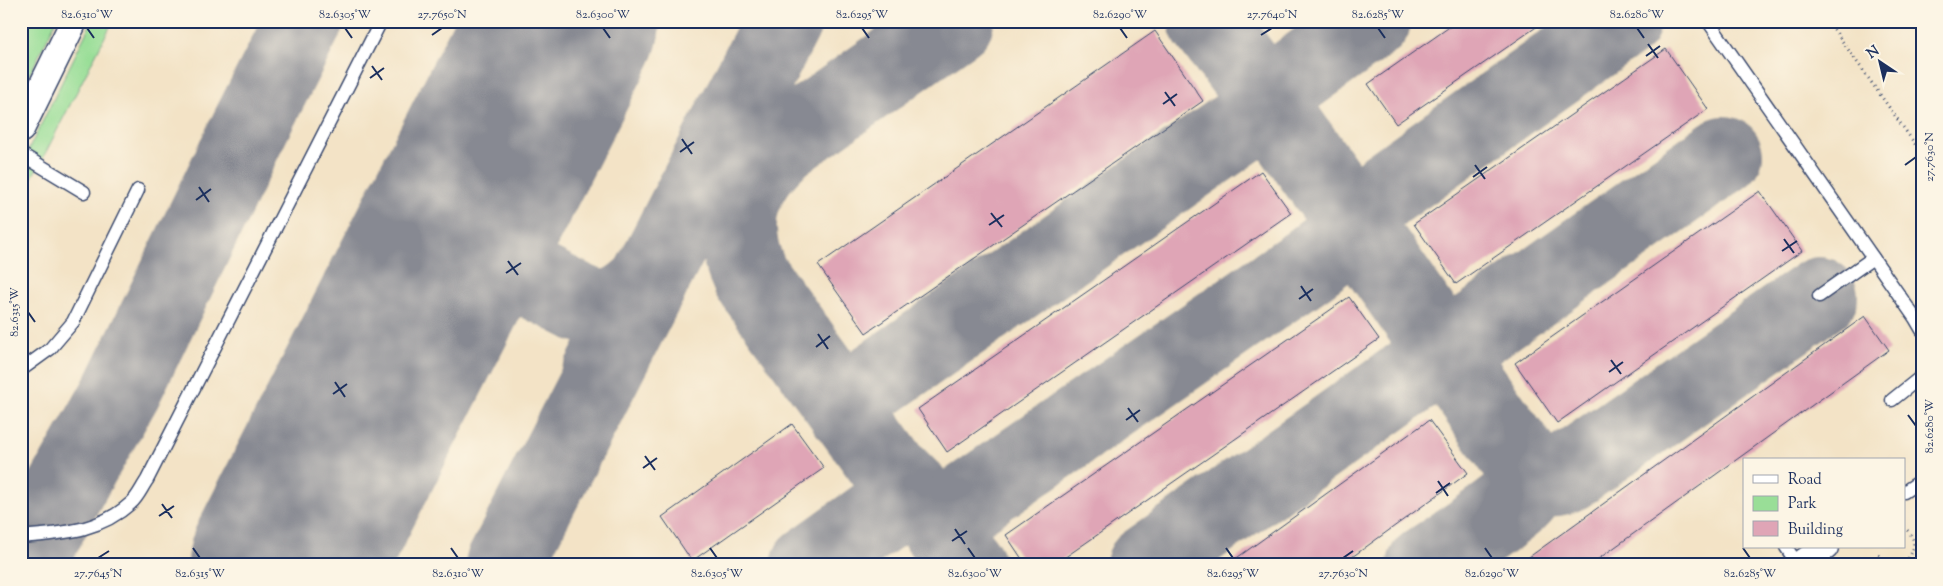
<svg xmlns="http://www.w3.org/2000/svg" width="1943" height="586" viewBox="0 0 1943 586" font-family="'Sorts Mill Goudy',serif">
<rect width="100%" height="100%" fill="#fcf5e5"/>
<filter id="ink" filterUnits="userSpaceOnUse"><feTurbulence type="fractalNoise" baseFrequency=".02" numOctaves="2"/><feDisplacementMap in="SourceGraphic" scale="10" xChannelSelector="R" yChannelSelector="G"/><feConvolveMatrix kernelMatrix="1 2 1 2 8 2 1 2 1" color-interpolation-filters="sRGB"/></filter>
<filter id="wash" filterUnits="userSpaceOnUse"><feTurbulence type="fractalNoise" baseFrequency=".0096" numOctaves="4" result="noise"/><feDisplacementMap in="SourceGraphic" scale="20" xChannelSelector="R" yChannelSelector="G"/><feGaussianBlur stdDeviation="1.12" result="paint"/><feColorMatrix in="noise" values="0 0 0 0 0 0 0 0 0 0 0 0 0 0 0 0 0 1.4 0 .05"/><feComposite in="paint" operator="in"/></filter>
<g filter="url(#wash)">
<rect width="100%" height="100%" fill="#f3e3c6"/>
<g fill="#99de97" stroke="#5a867a">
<path d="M21 21H56L21 92Z"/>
<path d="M92 21H113L46 152 21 197V165Z"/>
</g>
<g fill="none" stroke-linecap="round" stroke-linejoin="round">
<g stroke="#878992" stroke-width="78">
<path d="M1207 21 1255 84 1341 205C1345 217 1346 226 1341 237"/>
<path d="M1242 125 1293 78 1372 21"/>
<path d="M776 149C737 186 727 228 750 277L892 472 917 497 966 565"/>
<path d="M732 179 955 21"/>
<path d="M1333 246C1350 238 1362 240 1375 253L1520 459C1533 475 1549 483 1568 473L1819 296"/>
<path d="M490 258 582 304C613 314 626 304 649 283"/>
<path d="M427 286C447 269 461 249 490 258 460 228 480 195 491 160"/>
<path d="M826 381C840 391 851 394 867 387L1242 125C1259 116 1273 115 1287 129"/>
<path d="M952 546C947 532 949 519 958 508L1308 265 1333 246 1374 198 1622 21"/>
<path d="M27 565 61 498 123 389 251 125 304 21"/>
<path d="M504 565 783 21"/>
<path d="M810 565 885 511 894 494 892 472"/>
<path d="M1145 565 1724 155"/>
<path d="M1426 565C1443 553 1517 506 1524 493 1529 481 1526 470 1520 459"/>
</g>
<path stroke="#878992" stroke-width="194" d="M285 565 563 21"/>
</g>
<g id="blocks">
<g fill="#dfa5b6">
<path d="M1458 21H1545L1396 124 1368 84Z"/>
<path d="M1155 31 1203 101 866 333 818 265Z"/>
<path d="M1666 49 1708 109 1456 284 1414 224Z"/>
<path d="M1261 171 1291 213 947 452 918 409Z"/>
<path d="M1760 191 1802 251 1557 423 1515 363Z"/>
<path d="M1349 297 1379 339 1054 565H1026L1006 535Z"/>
<path d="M1865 316 1889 350 1590 565H1518Z"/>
<path d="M1429 420 1468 473 1341 565H1227Z"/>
<path d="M792 424 824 468 692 561 662 517Z"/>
</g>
</g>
</g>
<g filter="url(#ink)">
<use href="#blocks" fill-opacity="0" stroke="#3b4a6e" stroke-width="1"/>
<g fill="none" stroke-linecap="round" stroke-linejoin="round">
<g stroke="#3b4a6e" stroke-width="15">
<g id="service">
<path d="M1708 21 1915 318 1922 330"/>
<path d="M21 154 84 192"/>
<path d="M1819 296 1873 258"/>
<path d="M21 370 50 349 73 322 138 190"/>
<path d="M1892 400 1922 376"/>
<path d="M1904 492 1922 480"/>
<path d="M21 537C62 533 99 532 131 503 138 497 142 487 147 480L381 21"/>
<path d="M1786 547 1798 565"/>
</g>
</g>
<g stroke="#3b4a6e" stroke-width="29">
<g id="minor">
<path d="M21 129 74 21"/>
<path d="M1800 565 1825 547"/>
</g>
</g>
<g stroke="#3b4a6e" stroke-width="3" stroke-dasharray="1 4" stroke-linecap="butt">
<path d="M1828 21 1920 151"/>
<path d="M1878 555 1891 565"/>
<path d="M1901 565C1914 556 1920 538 1904 528"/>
</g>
<use href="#service" stroke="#fff" stroke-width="12"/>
<use href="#minor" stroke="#fff" stroke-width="26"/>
</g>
</g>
<path fill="none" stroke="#1b2f5e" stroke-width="2" d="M87 28 94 38M345 28 352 38M603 28 610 38M862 28 869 38M1120 28 1127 38M1378 28 1385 38M1637 28 1644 38M432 35 442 28M1261 35 1272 28M1648 44 1658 58M1646 56 1660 46M372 66 382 80M370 78 384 68M1165 92 1175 106M1163 104 1177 94M682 139 692 154M680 152 694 142M1475 165 1485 179M1905 165 1916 157M1473 177 1487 167M199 187 209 202M196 200 211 189M991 213 1002 227M989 225 1004 215M1784 239 1794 253M1782 251 1797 241M508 261 518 275M506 273 521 263M1301 286 1311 301M1299 299 1313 289M28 312 35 322M818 334 828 349M816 347 830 336M1611 360 1621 374M1609 372 1623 362M335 382 345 397M333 394 347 384M1128 408 1138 422M1908 415 1916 426M1126 420 1140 410M645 456 655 470M643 468 657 458M1438 481 1448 496M1436 493 1450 483M162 504 172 518M159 516 174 506M955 529 965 544M952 541 967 531M193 548 200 558M451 548 458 558M710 548 717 558M968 548 975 558M1226 548 1233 558M1485 548 1492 558M1743 548 1750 558M98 558 109 551M1343 558 1353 551"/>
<rect width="1943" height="586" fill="none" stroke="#fcf5e5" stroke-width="55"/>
<rect x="1743" y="458" width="162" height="90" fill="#fcf5e5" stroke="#a2a6af"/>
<rect x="1753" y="475" width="25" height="8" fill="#ffffff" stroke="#a2a6af"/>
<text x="1788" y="484" font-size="15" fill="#1b2f5e">Road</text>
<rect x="1753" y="496" width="25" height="15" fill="#99de97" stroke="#a2a6af"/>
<text x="1788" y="508" font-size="15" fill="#1b2f5e">Park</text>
<rect x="1753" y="521" width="25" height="15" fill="#dfa5b6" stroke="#a2a6af"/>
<text x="1788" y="534" font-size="15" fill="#1b2f5e">Building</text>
<g transform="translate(1880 62) rotate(325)" stroke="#fcf5e5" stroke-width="4" paint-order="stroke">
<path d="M0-4L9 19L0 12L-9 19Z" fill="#1b2f5e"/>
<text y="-8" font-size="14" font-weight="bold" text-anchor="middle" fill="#1b2f5e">N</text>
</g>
<rect x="28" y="28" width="1888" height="530" fill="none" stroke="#1b2f5e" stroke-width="2"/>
<g font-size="12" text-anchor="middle" fill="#1b2f5e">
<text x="87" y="18">82.6310°W</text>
<text x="345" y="18">82.6305°W</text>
<text x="442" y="18">27.7650°N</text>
<text x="603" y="18">82.6300°W</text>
<text x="862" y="18">82.6295°W</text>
<text x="1120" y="18">82.6290°W</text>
<text x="1272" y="18">27.7640°N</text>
<text x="1378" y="18">82.6285°W</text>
<text x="1637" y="18">82.6280°W</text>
<text transform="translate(1929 157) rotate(-90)" y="4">27.7630°N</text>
<text transform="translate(14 312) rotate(-90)" y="4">82.6315°W</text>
<text transform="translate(1929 426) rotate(-90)" y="4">82.6280°W</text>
<text x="98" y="577">27.7645°N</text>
<text x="200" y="577">82.6315°W</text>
<text x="458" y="577">82.6310°W</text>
<text x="717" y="577">82.6305°W</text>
<text x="975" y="577">82.6300°W</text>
<text x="1233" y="577">82.6295°W</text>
<text x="1343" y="577">27.7630°N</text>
<text x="1492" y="577">82.6290°W</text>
<text x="1750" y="577">82.6285°W</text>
</g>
</svg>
